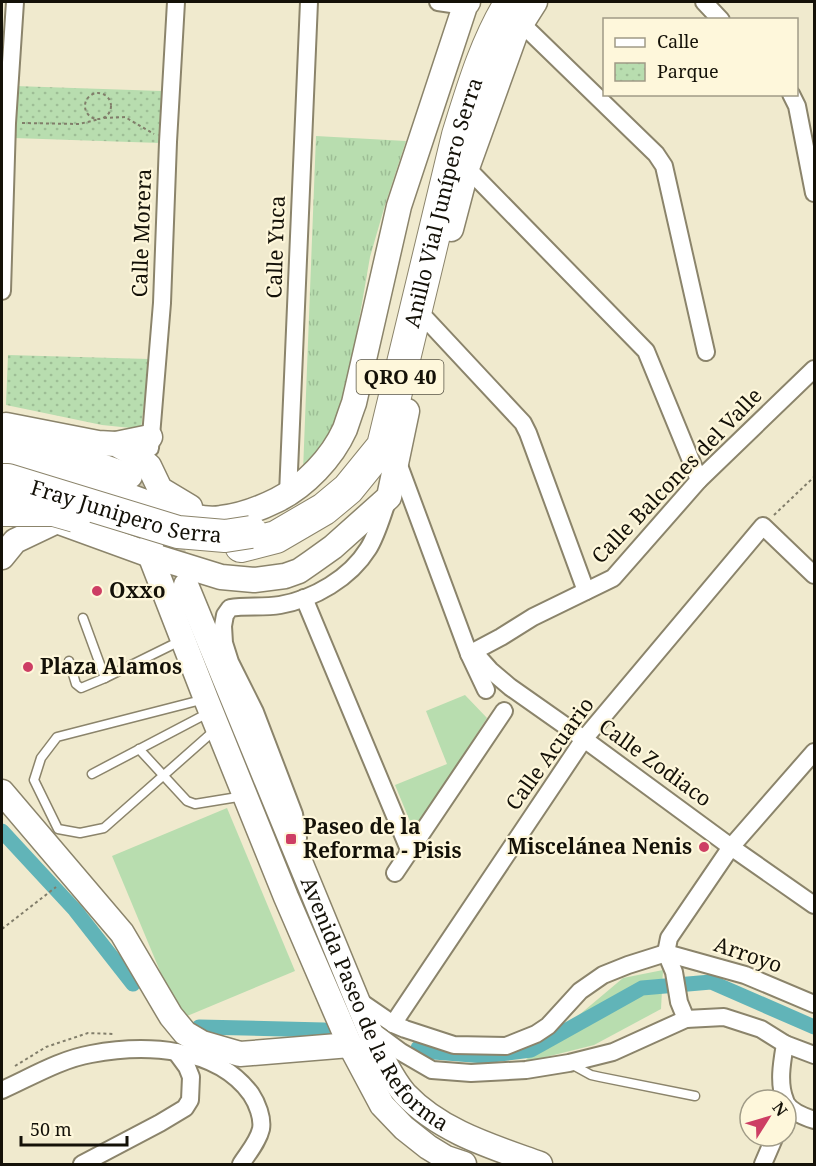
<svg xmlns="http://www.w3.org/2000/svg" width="816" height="1166" viewBox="0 0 816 1166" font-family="'Noto Serif',serif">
<defs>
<pattern id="grass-tufts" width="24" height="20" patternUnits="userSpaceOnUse" patternTransform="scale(1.5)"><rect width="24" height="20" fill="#b8ddaf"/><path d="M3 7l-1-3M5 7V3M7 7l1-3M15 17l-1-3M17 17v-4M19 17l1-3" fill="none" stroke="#9dbd95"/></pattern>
<pattern id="park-dots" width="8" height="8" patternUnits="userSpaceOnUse" patternTransform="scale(1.5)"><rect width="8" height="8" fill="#b8ddaf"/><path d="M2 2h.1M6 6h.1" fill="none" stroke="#9dbd95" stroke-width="1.8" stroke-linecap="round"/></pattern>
</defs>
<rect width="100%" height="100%" fill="#f0eace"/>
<path fill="url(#grass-tufts)" d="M316 136 406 141 385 205 370 257 350 372 333 433 303 471Z"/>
<g fill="url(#park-dots)">
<path d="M15 86 162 91 160 143 13 138Z"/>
<path d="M8 355 149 359 141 429 102 425 6 405Z"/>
</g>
<g fill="#b8ddaf">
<path d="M465 695 487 718 414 831 395 785 447 764 426 711Z"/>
<path d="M227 808 295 971 180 1019 112 856Z"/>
<path d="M663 970 661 1009 594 1045 522 1063 623 978Z"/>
</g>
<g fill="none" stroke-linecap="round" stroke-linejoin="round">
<g stroke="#61b4b8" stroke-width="15">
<path d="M2 831 75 910 133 984"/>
<path d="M199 1027 324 1030"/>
<path d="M418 1048 434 1052 485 1056 531 1050 642 988 711 982 814 1027"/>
</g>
<path stroke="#cfc9b0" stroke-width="24" stroke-dasharray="24 12" stroke-linecap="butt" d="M130 476 152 498 184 580"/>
<g stroke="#8b846b" stroke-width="11">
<g id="lane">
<path d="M83 618 105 678 182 640"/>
<path d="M69 661 76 684 81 688 105 678"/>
<path d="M205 699 57 737 41 758 34 780 58 829 80 833 104 828 216 729"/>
<path d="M139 749 187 801 195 804 244 796"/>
<path d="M92 774 210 712"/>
<path d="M571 1064 591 1075 600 1077 695 1096"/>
</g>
</g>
<g stroke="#8b846b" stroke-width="20">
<g id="street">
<path d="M438 2 465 6"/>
<path d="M704 2 721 20"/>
<path d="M521 23 656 154 664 166 706 352"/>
<path d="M791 94 797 106 814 193"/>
<path d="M467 168 646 351 699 480"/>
<path d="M2 291 7 123 15 2"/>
<path d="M426 319 523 423 528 433 586 591"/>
<path d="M150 448 162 303 168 142 176 2"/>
<path d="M397 460 469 654 486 690"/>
<path d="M288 494 309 2"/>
<path d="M304 598 410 852"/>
<path d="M474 652 490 670 510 687 584 739 731 847 814 905"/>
<path d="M469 654 501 637 533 617 613 578 699 480 814 369"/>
<path d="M298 838 294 814 255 712 230 662 224 643 223 626 225 615 230 608C246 605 263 608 280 605 314 599 350 578 368 549 376 537 382 516 387 502"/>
<path d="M395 873 504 711"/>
<path d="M666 953 745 975 814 1004"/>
<path d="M358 1000 393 1024 405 1029 454 1045 506 1046 536 1034 548 1026 580 991 603 975 628 965 666 953"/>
<path d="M686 1019 679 1002 674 972 666 953 669 938 731 847 814 752"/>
<path d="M393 1024 584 739 763 526 814 575"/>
<path d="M370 1029 401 1052 432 1070 471 1073 526 1070 569 1063 613 1052 686 1019 724 1017 761 1029 785 1044C782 1062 778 1083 785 1100"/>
<path d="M785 1044 814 1055"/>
<path d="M2 1090C29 1078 61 1059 91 1054 144 1044 216 1046 251 1094 257 1103 263 1118 261 1129 258 1142 248 1153 241 1164"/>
<path d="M786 1103C791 1112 805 1117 814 1120"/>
<path d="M82 1164 160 1123 185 1108 190 1100 191 1077 187 1067 176 1052"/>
<path d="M763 1164 775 1136"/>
</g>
</g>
<g stroke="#8b846b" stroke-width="27">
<g id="secondary">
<path d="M451 229 467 168 516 32 535 2"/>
<path d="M2 426 6 425 98 443 116 444 137 456 149 466 160 489 190 507"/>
<path d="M2 439 13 446 79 458 130 476"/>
<path d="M116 444 150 437"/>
<path d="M2 463C58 463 110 491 163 508 180 513 202 521 221 518 240 516 259 509 277 500 305 486 332 458 345 429 348 420 351 411 354 403L399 206 465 6 468 2"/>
<path d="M51 519 150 555 221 577 254 580 285 576 299 571 312 562 333 547 389 497 407 411"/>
<path d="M151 544 150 555 206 699 286 897 350 1045 382 1105 404 1128 428 1147 446 1158 464 1164"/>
<path d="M2 557 15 541 57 521"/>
<path id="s1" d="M186 585 378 1051C387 1066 394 1082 405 1094 441 1132 493 1147 540 1164"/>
<path d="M2 792 122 933 171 1016 185 1033 202 1043 240 1054 350 1045"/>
</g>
</g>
<g stroke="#8b846b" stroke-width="34">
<g id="highway">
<path id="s2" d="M241 546 276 537 324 509 348 489 383 446 458 135C472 90 486 42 511 2"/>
</g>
</g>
<g stroke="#817d6a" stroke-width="2" stroke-dasharray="3 3" stroke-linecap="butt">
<circle cx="98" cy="106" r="13"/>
<path d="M104 118 125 117 154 134"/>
<path d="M22 123 79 124 100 119"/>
<path d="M774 515 814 477"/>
<path d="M2 929 56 887"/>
<path d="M15 1066 46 1047 88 1033 113 1034"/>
</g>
<use href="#lane" stroke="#fff" stroke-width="8"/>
<use href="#street" stroke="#fff" stroke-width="16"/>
<use href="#secondary" stroke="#fff" stroke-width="24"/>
<use href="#highway" stroke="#fff" stroke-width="32"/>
<g stroke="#8b846b" stroke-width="34" stroke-linecap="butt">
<g id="highway-bridge">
<path id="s3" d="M2 480H8L178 532 225 536 251 532"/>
<path d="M2 510H54L75 516"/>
</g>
</g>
<use href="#highway-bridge" stroke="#fff" stroke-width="32"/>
</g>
<g fill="#cd3e64" stroke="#fef7db" stroke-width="2">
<circle cx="97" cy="591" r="6"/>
<circle cx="28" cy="667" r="6"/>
<rect x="285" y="833" width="12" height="12" rx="3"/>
<circle cx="704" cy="847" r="6"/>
</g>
<g text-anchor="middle" stroke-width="4.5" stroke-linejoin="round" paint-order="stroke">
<rect fill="#fef7db" stroke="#5a5647" stroke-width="1.5" x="356.5" y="360" width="87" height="34" rx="4.5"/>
<g font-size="20" font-weight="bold" fill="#141108">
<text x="400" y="384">QRO 40</text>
</g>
<g font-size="21" fill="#141108" stroke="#fef7db">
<text dy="7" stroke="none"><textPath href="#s2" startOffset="429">Anillo Vial Junípero Serra</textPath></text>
<text transform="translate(142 233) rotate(-88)" y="7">Calle Morera</text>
<text transform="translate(276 247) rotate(-88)" y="7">Calle Yuca</text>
<text transform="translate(677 476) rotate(-46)" y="7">Calle Balcones del Valle</text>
<text dy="7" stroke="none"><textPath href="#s3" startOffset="129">Fray Junipero Serra</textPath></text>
<text transform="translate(550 754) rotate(-54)" y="7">Calle Acuario</text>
<text transform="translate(655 763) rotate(36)" y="7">Calle Zodiaco</text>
<text transform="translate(748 955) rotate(19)" y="7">Arroyo</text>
<text dy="7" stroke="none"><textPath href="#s1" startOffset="462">Avenida Paseo de la Reforma</textPath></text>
</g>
<g font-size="21" font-weight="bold" fill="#141108" stroke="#fef7db" text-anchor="start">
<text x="109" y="598">Oxxo</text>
<text x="40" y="674">Plaza Alamos</text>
<text x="303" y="834">Paseo de la<tspan x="303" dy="24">Reforma - Pisis</tspan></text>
<text x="692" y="854" text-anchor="end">Miscelánea Nenis</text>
</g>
</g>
<rect width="816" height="1166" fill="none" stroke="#141108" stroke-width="6"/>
<rect x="603" y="18" width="195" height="78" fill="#fef7db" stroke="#a09b87" stroke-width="1.5"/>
<rect x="615" y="38" width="30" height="9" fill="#ffffff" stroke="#a09b87" stroke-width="1.5"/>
<text x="657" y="48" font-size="18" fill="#141108">Calle</text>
<rect x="615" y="63" width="30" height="18" fill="url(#park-dots)" stroke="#a09b87" stroke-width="1.5"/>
<text x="657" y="78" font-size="18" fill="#141108">Parque</text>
<g transform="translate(768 1118) rotate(53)"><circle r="28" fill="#fef7db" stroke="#a09b87" stroke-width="1.5"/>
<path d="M0-4.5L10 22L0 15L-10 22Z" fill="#cd3e64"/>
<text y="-9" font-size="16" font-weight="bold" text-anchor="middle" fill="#141108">N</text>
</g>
<path d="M21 1136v9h106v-9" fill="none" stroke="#141108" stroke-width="3"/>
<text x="30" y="1136" font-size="18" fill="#141108" stroke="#fef7db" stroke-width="4.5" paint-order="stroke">50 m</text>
</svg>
